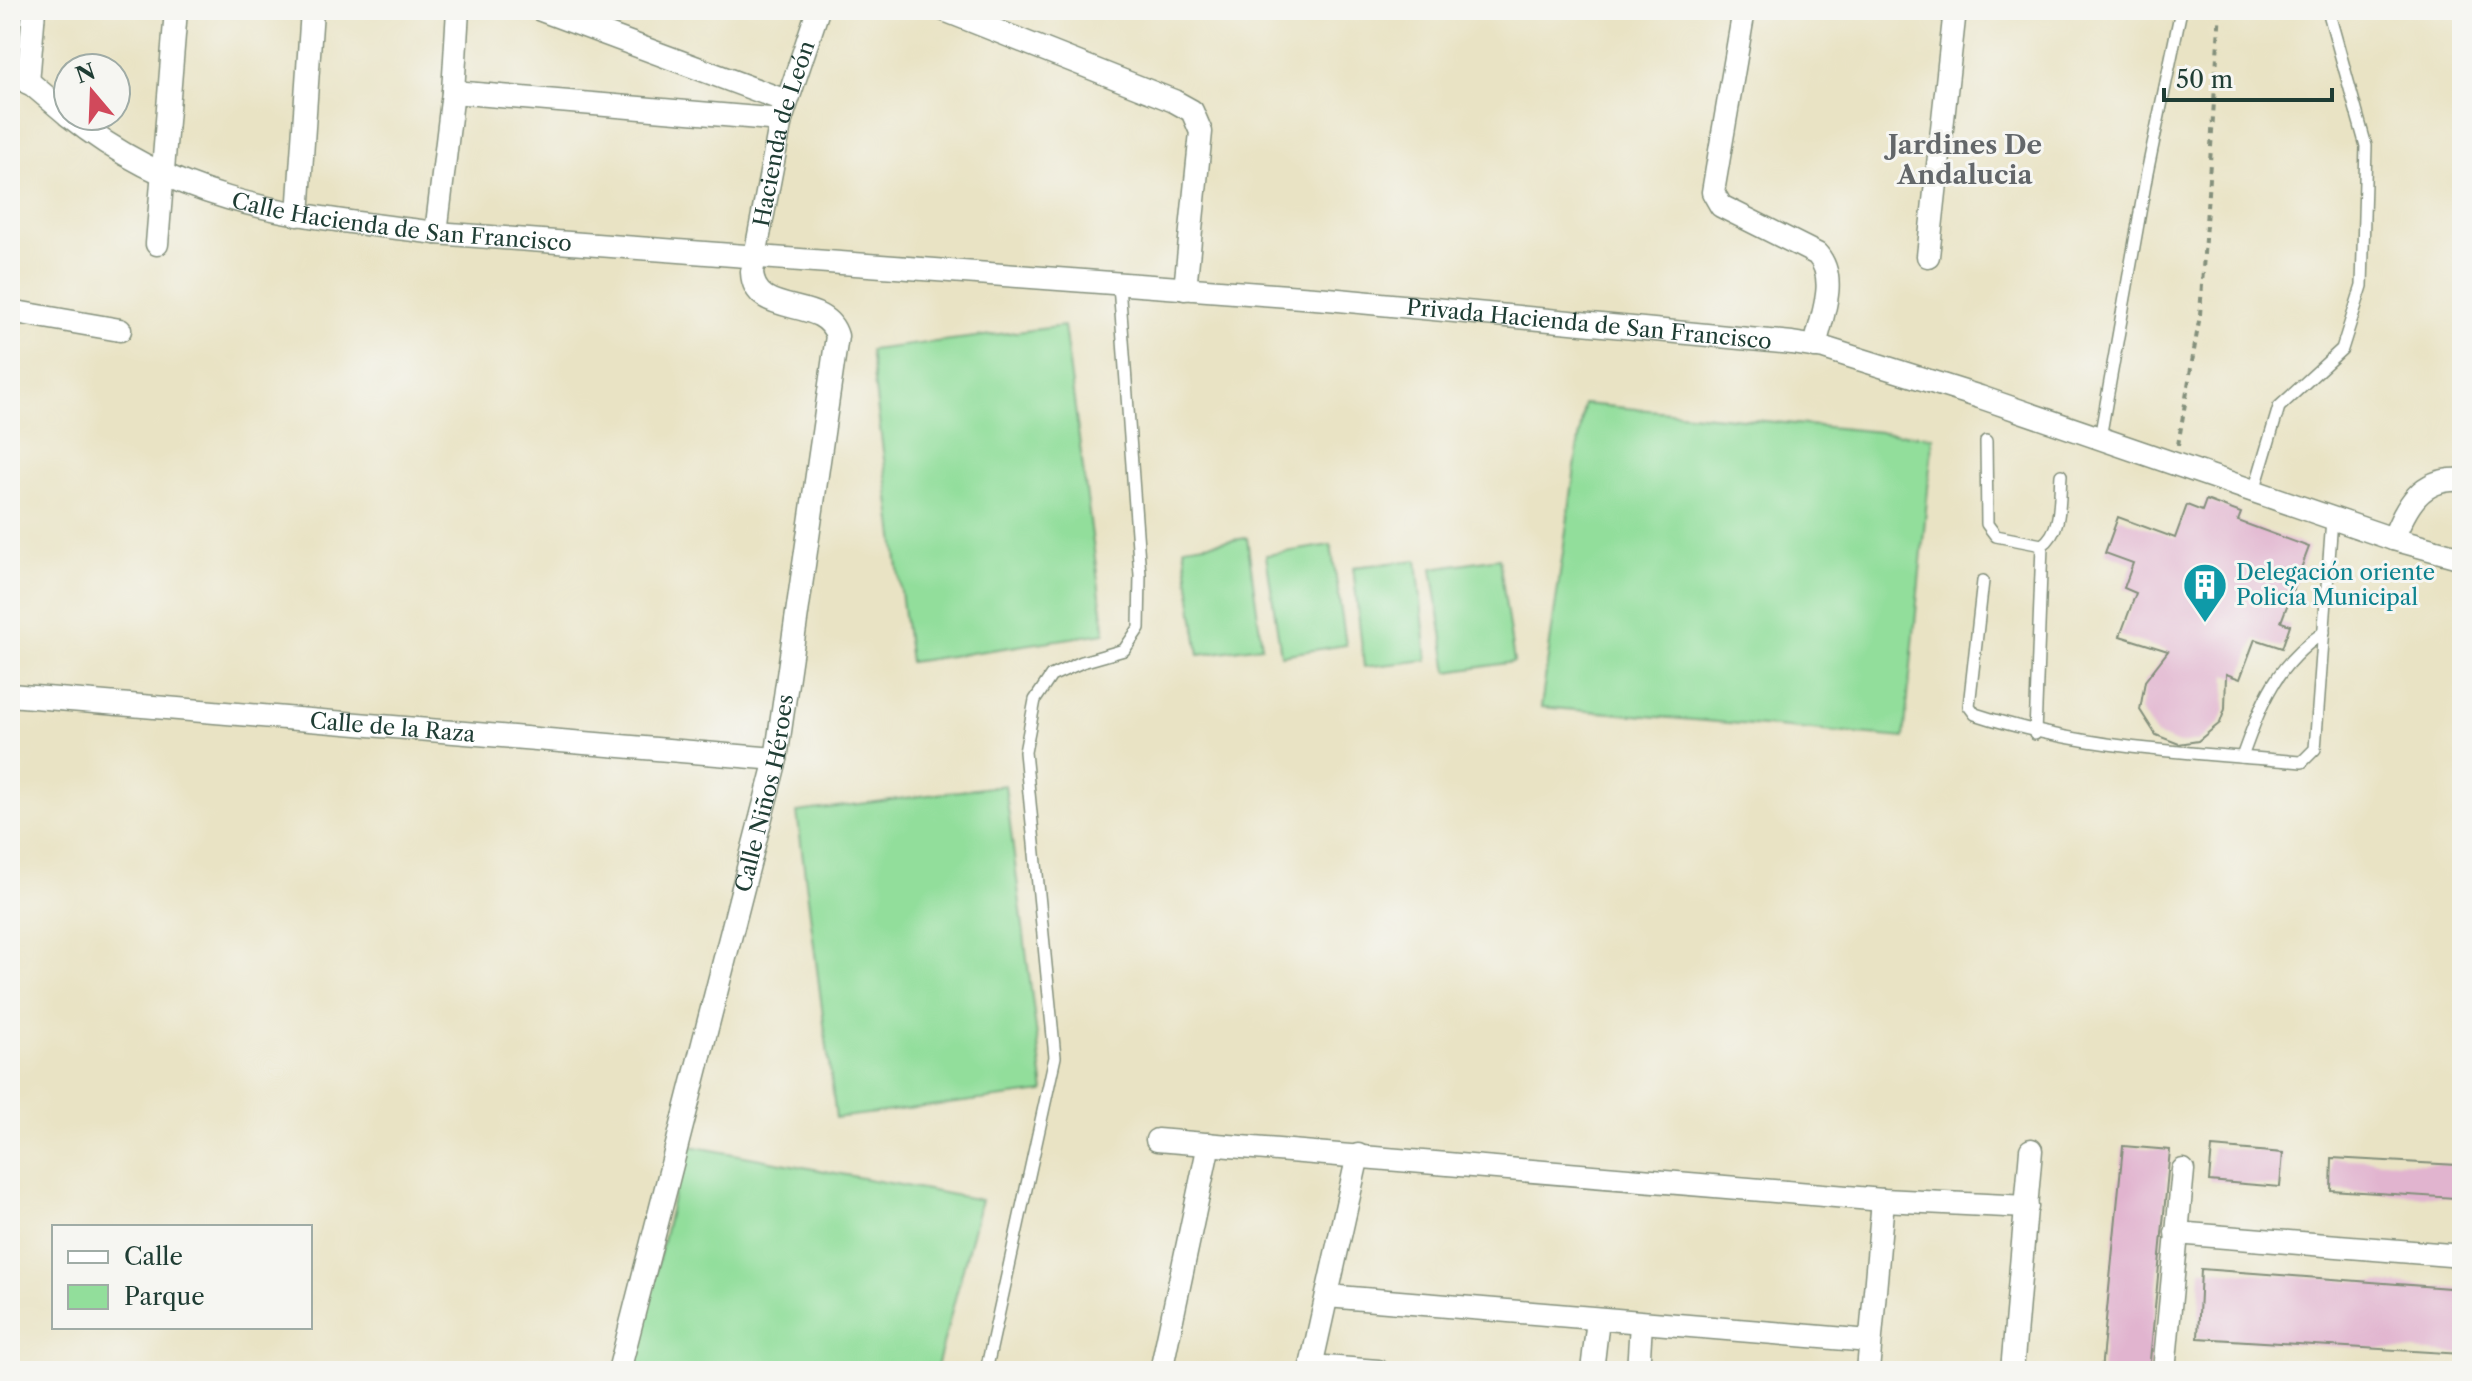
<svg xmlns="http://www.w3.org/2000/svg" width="2472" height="1381" viewBox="0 0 2472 1381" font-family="'Libre Caslon Text',serif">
<rect width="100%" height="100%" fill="#f6f6f2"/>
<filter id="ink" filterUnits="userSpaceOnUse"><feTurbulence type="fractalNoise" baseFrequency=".0125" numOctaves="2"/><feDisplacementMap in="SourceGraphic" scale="16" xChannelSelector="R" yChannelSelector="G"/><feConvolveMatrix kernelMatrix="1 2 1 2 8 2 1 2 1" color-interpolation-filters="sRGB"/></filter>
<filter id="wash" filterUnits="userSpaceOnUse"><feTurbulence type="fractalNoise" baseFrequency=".006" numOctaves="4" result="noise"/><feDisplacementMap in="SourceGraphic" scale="32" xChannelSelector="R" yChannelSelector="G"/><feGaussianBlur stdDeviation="1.8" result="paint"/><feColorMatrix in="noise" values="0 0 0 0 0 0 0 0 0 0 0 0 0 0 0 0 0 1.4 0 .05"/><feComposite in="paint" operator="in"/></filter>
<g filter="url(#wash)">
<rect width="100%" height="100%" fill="#e9e3c4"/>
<g fill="#92de9b" stroke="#588e68" stroke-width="2">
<path d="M1064 326 1105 633 910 662 870 350Z"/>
<path d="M1584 404 1933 437 1904 738 1541 707Z"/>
<path d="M1247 538 1262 646 1199 655 1184 547Z"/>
<path d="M1331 545 1346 645 1281 655 1266 555Z"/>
<path d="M1499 558 1514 662 1448 672 1432 568Z"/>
<path d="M1417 560 1427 660 1364 667 1353 567Z"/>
<path d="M1005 785 1044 1092 836 1118 797 812Z"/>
<path d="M685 1145 981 1200 936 1371H633Z"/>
</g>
<g id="blocks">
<g fill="#e1b4cf">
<path d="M2206 500 2241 513 2238 521 2309 547 2281 622 2290 625 2282 648 2255 639 2240 679 2226 674 2225 709 2220 723 2198 741 2179 744 2156 735 2140 710 2145 681 2168 651 2120 636 2136 593 2124 588 2133 563 2105 553 2118 517 2175 538 2187 505 2202 511Z"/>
<path d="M2123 1146 2170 1150 2149 1371H2101Z"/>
<path d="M2212 1147 2283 1153 2280 1187 2209 1181Z"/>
<path d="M2332 1158 2457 1165 2455 1198 2331 1190Z"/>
<path d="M2201 1269 2462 1289V1354L2198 1338Z"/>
</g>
</g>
</g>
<g filter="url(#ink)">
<use href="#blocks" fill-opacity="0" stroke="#84907c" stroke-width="2"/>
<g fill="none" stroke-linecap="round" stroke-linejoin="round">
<g stroke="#84907c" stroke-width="14">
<g id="service">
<path d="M2100 438 2147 173 2181 10"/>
<path d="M1986 441 1987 524 1996 536 2042 545C2063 531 2059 498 2061 475"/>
<path d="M2254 491 2279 407 2342 349 2362 286 2366 146 2328 10"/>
<path d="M1983 581 1969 706 1975 714C2085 750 2188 752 2302 762L2315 749 2332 519"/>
<path d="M2035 734 2042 545"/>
<path d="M2242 757C2262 702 2274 666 2324 632"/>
<path d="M986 1371 1055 1057 1025 752 1035 700 1051 676 1082 662 1124 650 1139 628 1140 575 1119 285"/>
</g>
</g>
<g stroke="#84907c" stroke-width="25">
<g id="minor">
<path d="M541 10 786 101"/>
<path d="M944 10 1174 101 1192 111 1201 132 1185 289"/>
<path d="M1744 10 1713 192 1721 206 1817 254C1839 279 1821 317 1815 347"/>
<path d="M10 66 68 115"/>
<path d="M28 83 34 10"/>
<path d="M453 92 781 120"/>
<path id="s1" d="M69 116C184 208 297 215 436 233L1328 299 1792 343 1824 348 1980 397 2393 539 2462 558"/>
<path d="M298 215 312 10"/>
<path d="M436 233 453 92 458 10"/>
<path d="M157 244 176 10"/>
<path d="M1928 256 1955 10"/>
<path d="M10 311 120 330"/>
<path d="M2393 539C2407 506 2420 477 2462 480"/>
<path id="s2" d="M10 695 776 759"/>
<path d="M1157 1140 1883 1200 2027 1207"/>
<path d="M2176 1233 2462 1256"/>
<path d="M1327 1296 1870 1341"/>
<path d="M1311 1366 1378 1371"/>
<path id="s3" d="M619 1371 776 759 837 336C825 294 754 320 752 272L781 120 818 10"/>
<path d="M1161 1371 1209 1144"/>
<path d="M1310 1371 1358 1155"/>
<path d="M1592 1371 1598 1319"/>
<path d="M1638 1371 1641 1323"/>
<path d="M1868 1371 1883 1200"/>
<path d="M2012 1371 2031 1150"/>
<path d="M2164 1371 2183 1170"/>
</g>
</g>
<path stroke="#84907c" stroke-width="4" stroke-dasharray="6 6" stroke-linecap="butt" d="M2178 445 2200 315 2220 10"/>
<use href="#service" stroke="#fff" stroke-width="11"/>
<use href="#minor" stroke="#fff" stroke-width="22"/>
</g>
</g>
<defs>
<g id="building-pin" transform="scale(2.3)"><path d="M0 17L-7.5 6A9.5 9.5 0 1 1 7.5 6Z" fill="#0f9aa8" stroke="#f6f6f2"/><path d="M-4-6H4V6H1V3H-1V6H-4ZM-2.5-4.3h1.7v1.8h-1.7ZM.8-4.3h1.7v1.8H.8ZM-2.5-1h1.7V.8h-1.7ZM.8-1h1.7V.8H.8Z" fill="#fff"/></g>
</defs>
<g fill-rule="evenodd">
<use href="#building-pin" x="2205" y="585"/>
</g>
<g text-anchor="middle" stroke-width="6" stroke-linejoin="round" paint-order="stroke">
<g font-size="22" fill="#1f3d34" stroke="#f6f6f2">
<text dy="8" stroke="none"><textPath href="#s3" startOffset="1316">Hacienda de León</textPath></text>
<text dy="8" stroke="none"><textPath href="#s1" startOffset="356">Calle Hacienda de San Francisco</textPath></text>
<text dy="8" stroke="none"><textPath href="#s1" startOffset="1548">Privada Hacienda de San Francisco</textPath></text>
<text dy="8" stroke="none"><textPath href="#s2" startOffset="384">Calle de la Raza</textPath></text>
<text dy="8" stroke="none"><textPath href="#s3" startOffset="596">Calle Niños Héroes</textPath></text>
</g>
<g font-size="22" fill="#0d838f" stroke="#f6f6f2" text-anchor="start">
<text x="2236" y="580">Delegación oriente<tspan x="2236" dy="25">Policía Municipal</tspan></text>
</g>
<g font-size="26" font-weight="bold" fill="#63676a" stroke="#f6f6f2">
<text x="1965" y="154">Jardines De<tspan x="1965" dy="30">Andalucia</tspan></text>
</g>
</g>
<rect width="2472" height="1381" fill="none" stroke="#f6f6f2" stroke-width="40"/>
<rect x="52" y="1225" width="260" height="104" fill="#f6f6f2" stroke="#a0aca6" stroke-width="2"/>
<rect x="68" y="1251" width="40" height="12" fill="#ffffff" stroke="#a0aca6" stroke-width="2"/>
<text x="124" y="1265" font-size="24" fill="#1f3d34">Calle</text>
<rect x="68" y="1285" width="40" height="24" fill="#92de9b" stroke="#a0aca6" stroke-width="2"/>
<text x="124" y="1305" font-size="24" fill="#1f3d34">Parque</text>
<g transform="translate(92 92) rotate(341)"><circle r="38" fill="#f6f6f2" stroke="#a0aca6" stroke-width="2"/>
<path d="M0-6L14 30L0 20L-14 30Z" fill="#d1495b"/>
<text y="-12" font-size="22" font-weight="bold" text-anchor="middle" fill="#1f3d34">N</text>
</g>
<path d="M2164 88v12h168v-12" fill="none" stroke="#1f3d34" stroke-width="4"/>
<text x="2176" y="88" font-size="24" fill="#1f3d34" stroke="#f6f6f2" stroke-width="6" paint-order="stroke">50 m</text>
</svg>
